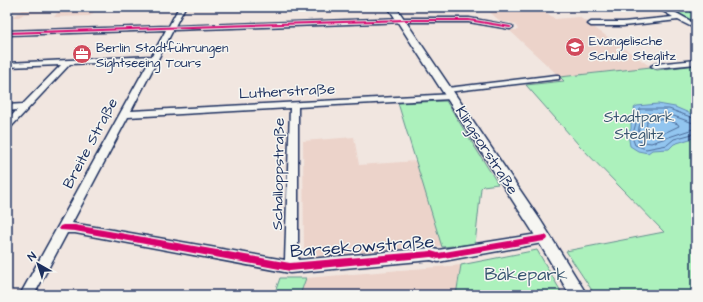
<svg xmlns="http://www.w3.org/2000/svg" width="703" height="302" viewBox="0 0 703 302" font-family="'Architects Daughter',sans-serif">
<rect width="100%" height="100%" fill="#f1e6e0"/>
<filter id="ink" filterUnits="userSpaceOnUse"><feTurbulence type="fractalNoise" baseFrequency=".025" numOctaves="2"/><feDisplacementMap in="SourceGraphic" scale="8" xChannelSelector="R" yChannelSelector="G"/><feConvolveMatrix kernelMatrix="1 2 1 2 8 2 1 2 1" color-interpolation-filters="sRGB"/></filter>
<g filter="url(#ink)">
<g fill="#ecd3ca">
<path d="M27 7H99L90 16 54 17 58 12 24 14 19 17H12Z"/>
<path d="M484 7H539L555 19 579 17 651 67 560 77 509 30H518L516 25 509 22H501Z"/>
<path d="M354 137 359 165 416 161 442 246 304 257 303 141Z"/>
<path d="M461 265 456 295H300L306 278Z"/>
</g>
<g fill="#acf1bc" stroke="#64908d">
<path d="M662 7H696V25Z"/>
<path d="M696 65V294L595 295 566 251 664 232 578 144 526 85 564 81 560 77 651 67 657 70Z"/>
<path d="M446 101 498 184 483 186 481 188 475 244 442 247 398 103Z"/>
<path d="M537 250 563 295H456L461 265Z"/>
<path d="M280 278H306L300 295H274Z"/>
</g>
<path fill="#92c5ef" stroke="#6289b5" d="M658 104 675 107 696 116V137L674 144 669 149 652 150 648 153 638 151 630 146 628 134 631 129V119L635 110 634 108 637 106Z"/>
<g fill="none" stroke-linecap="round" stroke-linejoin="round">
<g stroke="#4b6b98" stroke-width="1">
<path d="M657 119 667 120 678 124 679 126 662 134 646 136 647 121Z"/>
<path d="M696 119 669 109H640L632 137 635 145 646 149 667 145 674 139 696 133"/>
<path d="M696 124 668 114H644L639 127 638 141 651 143 696 128"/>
</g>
<g stroke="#1b2f5e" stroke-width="3">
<g id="minor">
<path d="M179 7H185L175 26 406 18H469L512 26 513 27 510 29 469 22H406L173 30 131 111 454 94 455 96 451 99 298 107V260L431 248 438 250 544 233 548 234 550 238 548 242 438 262 431 260 290 273 75 233H67L34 295H20L149 61 70 64 10 128 7 129V121L17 110 7 111V105L23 104 61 65 7 67V63L152 56 166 30 7 35V31L169 26ZM290 108 285 260 72 223 128 117Z"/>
<path d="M656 7C670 7 684 18 696 24V29L678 20 623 26H591L588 24 591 22H623L673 17Z"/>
<path d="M696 60V64L655 68 651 66 655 64Z"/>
<path d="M556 75H559V79L447 92 443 90 447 88Z"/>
</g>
</g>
<g stroke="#1b2f5e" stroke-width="3">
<path id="tertiary" d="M388 7H396L541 221 587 295H570L531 229Z"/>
</g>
<use href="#minor" fill="#f6f6f2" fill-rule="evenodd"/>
<use href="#tertiary" fill="#f6f6f2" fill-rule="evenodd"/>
<g stroke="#f6f6f2" stroke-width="2">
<g id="cycleway">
<path d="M406 19H469L510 26 512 27 510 28 469 21H406L7 34V32Z"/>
<path d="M63 225H75L290 263 431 251 438 253 544 235 547 236 548 238 547 240 544 241 438 259 431 257 290 271 75 231 60 230 59 228 60 226Z"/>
</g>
</g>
<use href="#cycleway" fill="#d6006c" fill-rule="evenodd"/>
</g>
</g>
<defs>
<g id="school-disc" transform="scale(1)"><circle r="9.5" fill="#d1495b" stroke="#f6f6f2"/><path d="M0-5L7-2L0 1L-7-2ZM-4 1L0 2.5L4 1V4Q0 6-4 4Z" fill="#fff"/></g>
<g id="office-disc" transform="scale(1)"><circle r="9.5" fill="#d1495b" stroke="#f6f6f2"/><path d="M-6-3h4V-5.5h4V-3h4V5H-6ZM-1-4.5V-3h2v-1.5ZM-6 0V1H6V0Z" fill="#fff"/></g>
</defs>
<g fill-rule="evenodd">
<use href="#school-disc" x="575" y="47"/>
<use href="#office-disc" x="82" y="54"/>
</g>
<g text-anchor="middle" stroke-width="3" stroke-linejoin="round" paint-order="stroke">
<g font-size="13" fill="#1b2f5e" stroke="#f6f6f2" text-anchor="start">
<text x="589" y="45">Evangelische<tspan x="589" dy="15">Schule Steglitz</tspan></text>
<text x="96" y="52">Berlin Stadtführungen<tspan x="96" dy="15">Sightseeing Tours</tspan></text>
</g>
<g font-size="15" fill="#1b2f5e" stroke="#f6f6f2">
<text transform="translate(287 91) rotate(-3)" y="5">Lutherstraße</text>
<text transform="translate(90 143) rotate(-62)" y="5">Breite Straße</text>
<text transform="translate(487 150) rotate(57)" y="5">Klingsorstraße</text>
<text transform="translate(278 174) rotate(-89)" y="5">Schalloppstraße</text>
</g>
<g font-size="15" fill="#385671" stroke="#f6f6f2">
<text x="639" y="122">Stadtpark<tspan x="639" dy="17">Steglitz</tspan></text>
</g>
<g font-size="18" fill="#1b2f5e" stroke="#f6f6f2">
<text transform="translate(362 246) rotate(-4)" y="6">Barsekowstraße</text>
</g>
<g font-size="18" fill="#385671" stroke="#f6f6f2">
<text x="526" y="280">Bäkepark</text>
</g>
</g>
<rect width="703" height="302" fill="none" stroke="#f6f6f2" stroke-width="24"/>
<rect x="12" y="12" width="679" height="278" fill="none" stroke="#1b2f5e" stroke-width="1.5" filter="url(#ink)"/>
<g transform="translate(38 264) rotate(321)" stroke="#f6f6f2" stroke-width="3" paint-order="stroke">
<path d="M0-3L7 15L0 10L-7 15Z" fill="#1b2f5e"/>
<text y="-6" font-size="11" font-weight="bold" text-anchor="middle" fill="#1b2f5e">N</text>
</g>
</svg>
